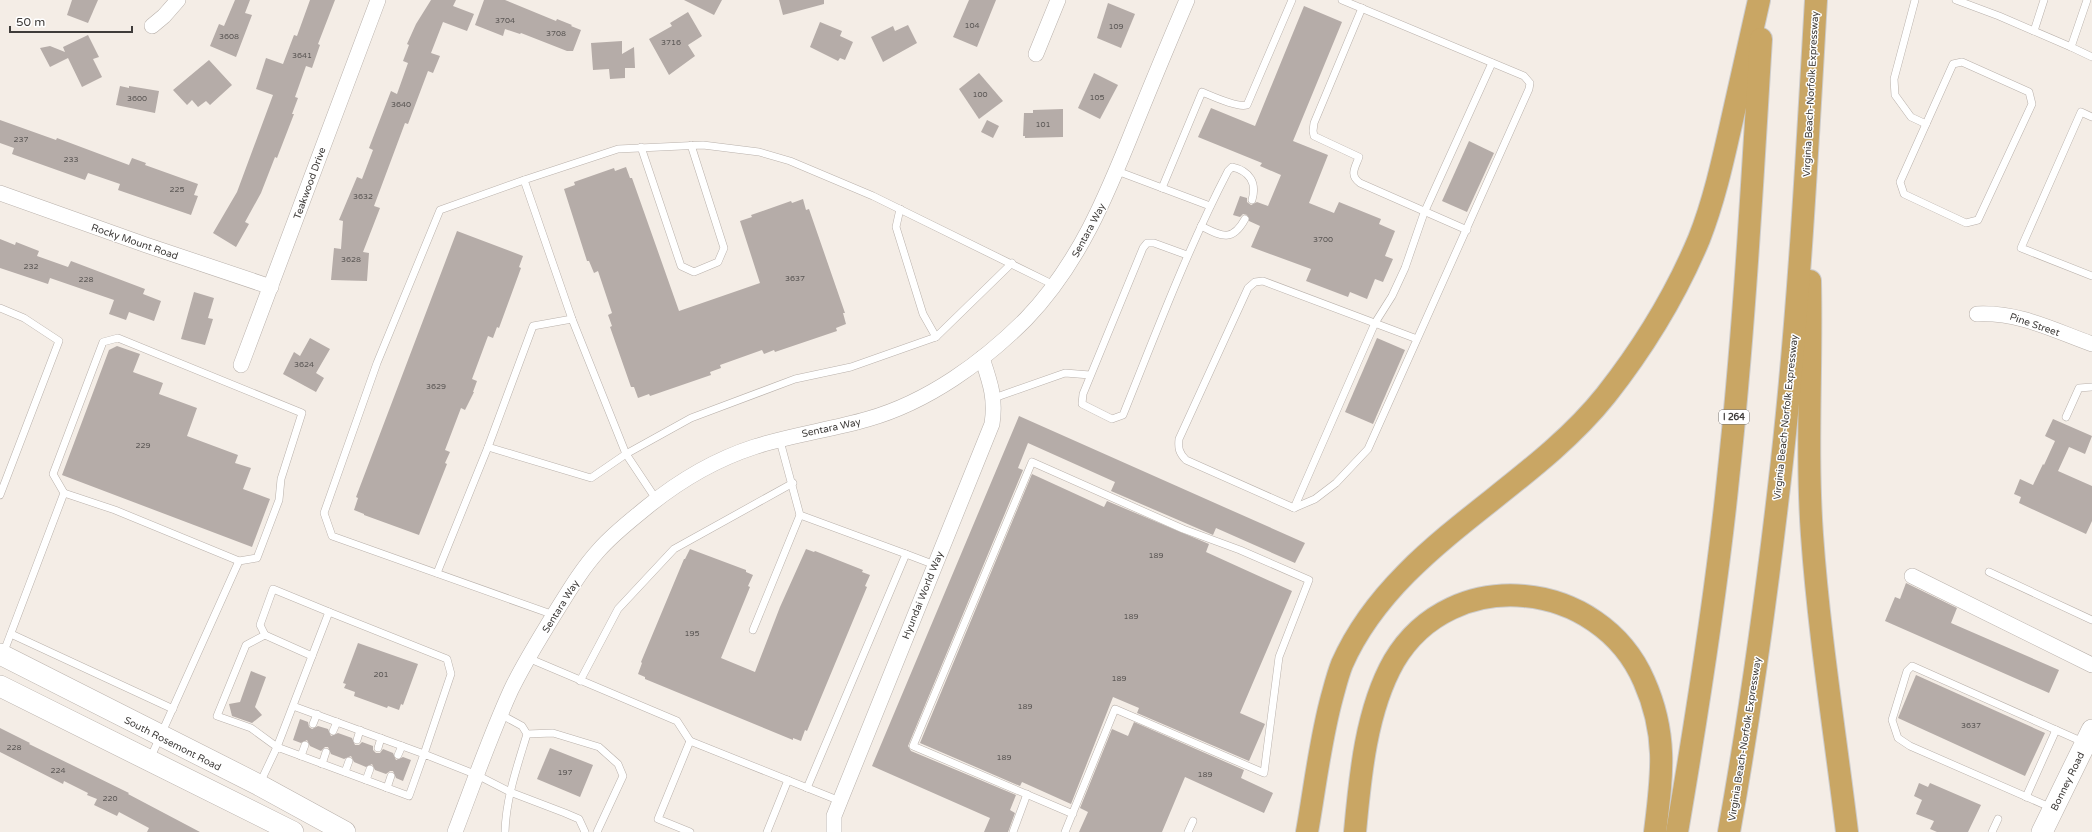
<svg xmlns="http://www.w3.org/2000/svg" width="2092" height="832" viewBox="0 0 2092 832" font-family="'Varela Round',sans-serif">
<rect width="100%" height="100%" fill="#f4ede6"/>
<g fill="#b5aca8">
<path d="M72 0H98L88 23 67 15Z"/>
<path d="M235 0H250L245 13 252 15 236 57 210 46 219 24 224 26Z"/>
<path d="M310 0H335L318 44 320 45 312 68 306 66 295 97 298 98 292 114H294L277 158 275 157 261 193 245 222 249 224 236 247 213 233 237 192 273 95 256 89 266 58 283 64 294 35 297 36Z"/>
<path d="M431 0H456L453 6 474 14 467 31 443 22 431 53 440 56 433 73 428 71 408 124 405 123 374 206 380 208 363 252 369 253 367 281 331 280 334 248 341 249 343 221 339 220 357 177 362 179 373 150 369 148 391 91 397 94 408 63 403 61 409 45 407 44 416 24Z"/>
<path d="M484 0H505L556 21 557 19 572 25 571 26 581 30 573 51H567L521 33 520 34 505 29 503 36 475 25Z"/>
<path d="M684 0H722L714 15Z"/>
<path d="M779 0H824V4L783 15Z"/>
<path d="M969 0H996L977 47 953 37Z"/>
<path d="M1108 3 1135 14 1121 48 1097 38Z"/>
<path d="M1304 6 1342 22 1293 141 1328 155 1309 203 1334 213 1339 202 1381 219 1379 224 1395 231 1385 256 1393 259 1383 282 1375 279 1367 299 1350 292 1348 297 1306 281 1311 269 1251 247 1260 226 1249 221 1247 215 1243 214 1240 217 1233 215 1240 196 1247 198V202L1251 205 1257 202 1268 206 1281 175 1260 166 1262 163 1198 137 1211 108 1255 126Z"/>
<path d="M688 12 702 36 688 45 695 56 669 75 649 39 672 26 670 23Z"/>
<path d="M820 22 842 31 840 36 853 42 845 60 840 58 838 61 810 47Z"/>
<path d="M908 25 917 43 883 62 871 37 893 26 895 31Z"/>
<path d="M88 35 99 57 93 59 102 77 82 87 68 58 50 67 40 48 50 46 65 52 63 47Z"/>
<path d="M622 41V54L634 47 635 68H625V78L610 79 609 69 593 70 591 43Z"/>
<path d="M209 60 232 85 210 105 206 101 198 107 192 100 187 105 173 90Z"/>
<path d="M979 73 1003 101 979 119 959 89Z"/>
<path d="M1094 73 1118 85 1100 119 1078 108Z"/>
<path d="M120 86 129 88V86L159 91 155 113 116 105Z"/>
<path d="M1063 109V137L1025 138V136H1023L1024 113H1033V110Z"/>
<path d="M0 120 56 140 57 138 129 165 132 158 146 163 145 165 198 184 194 195 198 196 191 215 118 190 120 184 88 173 85 180 12 154 14 148 0 143Z"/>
<path d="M987 120 999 126 993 138 981 132Z"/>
<path d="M1469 141 1494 153 1467 212 1442 201Z"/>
<path d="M626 167 630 178H632L679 311 760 283 740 221 752 217 751 215 791 201 792 203 803 199 806 210 809 209 845 313H843L846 324 836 328 837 331 775 352 774 350 764 354 762 350 720 365 721 368 710 372 711 375 650 396 649 394 638 398 634 387H631L610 327 612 326 608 315 612 313 598 271 594 273 589 261H587L564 189 575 185 574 182 614 168 615 171Z"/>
<path d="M457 231 523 256 519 267 521 268 499 328 497 327 493 338 488 336 472 379 477 381 473 392H474L465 410 461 408 445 450 450 452 445 463 447 464 419 535 364 515V514L354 510 358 498 356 497Z"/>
<path d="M0 239 15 245 16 242 39 251 37 256 68 267 71 261 145 289 143 294 161 301 154 321 129 312 126 320 109 314 114 300 50 278 48 284 0 268Z"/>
<path d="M194 292 214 298 208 318 213 319 205 345 181 339Z"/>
<path d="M310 338 330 349 316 373 324 378 316 392 283 374 294 352 300 356Z"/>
<path d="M1377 338 1405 350 1373 424 1345 412Z"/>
<path d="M117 346 140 354 133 372 163 383 159 394 197 408 187 436 238 455 235 463 251 468 243 489 270 499 252 547 62 475 109 350Z"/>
<path d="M1019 416 1305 543 1295 563 1216 528 1213 535 1111 491 1115 482 1028 443 1018 468 1023 470 908 746 911 751 1016 795 1010 810 1015 813 1008 832H984L990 818 872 766Z"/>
<path d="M2053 419 2092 436 2085 454 2069 447 2058 471 2092 486V521L2086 534 2019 503 2021 497 2014 494 2020 479 2033 485 2043 464 2044 465 2055 441 2045 436Z"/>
<path d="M1032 474 1104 507 1107 501 1209 544 1206 552 1292 591 1240 713 1265 724 1249 761 1137 713 1139 708 1113 697 1071 804 1022 782 1020 786 920 743Z"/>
<path d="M690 549 746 570V572L753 575 748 586 750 587 721 658 755 672 780 607 806 549 814 552 815 551 863 570 862 572 870 575 865 586 867 587 807 731 805 730 801 741 793 738V740L645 679V677L638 674 642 663 641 662 684 559H685Z"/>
<path d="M1906 583 1957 608 1951 623 2059 670 2049 693 1885 621 1895 597 1900 599Z"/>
<path d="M358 643 418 664 403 705 401 704 399 710 388 706 387 708 354 696 355 692 344 688 346 684 343 683Z"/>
<path d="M251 671 266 677 255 707 262 715 252 723 232 716 229 704 240 702Z"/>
<path d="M1916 675 2045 733 2025 776 1898 718Z"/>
<path d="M300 719 308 722 309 727 312 729 318 726 328 729 331 736 338 733 352 738 355 745H359L362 742 373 746V750L376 753H380L383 749 393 753 396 760 403 757 411 760 403 781 396 778 393 771H390L386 774 375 770 372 764 366 767 354 762 351 756 344 759 331 754 328 747H325L321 751 310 746 307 740 301 743 293 740Z"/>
<path d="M1134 722 1244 770 1241 778 1273 793 1264 813 1185 777 1162 832H1079L1088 812 1080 808 1112 729 1128 736Z"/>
<path d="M0 728 30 743 29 744 129 793 128 794 200 832H147L149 828 119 812 117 816 94 805 97 799 87 795 88 793 64 781 63 784 0 752Z"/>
<path d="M550 748 593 765 580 797 537 779Z"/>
<path d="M1919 783 1928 787 1930 783 1981 805 1968 832H1937L1930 829 1934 821 1916 814 1922 800 1914 796Z"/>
</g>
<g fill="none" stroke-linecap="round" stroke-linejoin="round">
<g stroke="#b9b1ab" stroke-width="8">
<g id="service">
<path d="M1342 0 1524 76 1530 83 1529 89 1368 449 1336 483 1315 499 1294 508 1186 460C1179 453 1178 448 1179 439L1248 288 1255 282 1263 281 1417 339"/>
<path d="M1915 0 1894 79 1895 95 1911 117 1926 124"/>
<path d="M1956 0 1999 16 2071 47"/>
<path d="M2087 0 2071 47 2092 57"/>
<path d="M1362 8 1314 123 1313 131 1314 136 1359 157C1355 168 1349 175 1360 183L1467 230"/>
<path d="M2034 31 2044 0"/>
<path d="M1962 62 2029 92 2032 104 1978 220 1966 223 1904 194 1900 182 1953 64Z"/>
<path d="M2092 117 2081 112 2021 248 2092 276"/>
<path d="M641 147 681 266 694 272 718 262 724 248 691 145"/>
<path d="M1117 171 1210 206"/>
<path d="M524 180 440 210 377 363 324 513 332 536 554 615"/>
<path d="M1162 188 1202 92C1212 96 1237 108 1247 105L1292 0"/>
<path d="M900 209 896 227 923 314 936 337"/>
<path d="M1201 226C1221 236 1232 243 1245 219"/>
<path d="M1187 255 1154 243H1147L1143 248 1083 394 1082 404 1112 419 1123 415C1156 333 1187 250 1228 171L1232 167C1250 171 1257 183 1252 200"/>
<path d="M0 308 24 318 59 341 0 495"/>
<path d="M994 398 1065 373 1090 375"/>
<path d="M2066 417 2079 388 2092 387"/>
<path d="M780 441 800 515 906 554 807 788"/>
<path d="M488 447 591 478 626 454 691 418 795 379 851 367 936 337 1012 263"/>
<path d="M64 493 115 510 239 561"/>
<path d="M656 499 626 454 572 319 524 180 618 149 703 145 759 152 790 161 873 196 1054 285"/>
<path d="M1294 508 1375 323 1392 296 1405 268 1424 213 1492 63"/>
<path d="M906 554 935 565"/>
<path d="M1989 572 2092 620"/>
<path d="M437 573 488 447 533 326 572 319"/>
<path d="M753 630 800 515"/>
<path d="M11 634 173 709"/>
<path d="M265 635 246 645 217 716 251 728 277 747 329 612 447 659 451 674 424 754 293 706"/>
<path d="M3 654 64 493 53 474 103 342 118 338 302 413 281 479 279 500 257 558 239 561 150 759"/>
<path d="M312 656 265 635 260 625 273 589 329 612"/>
<path d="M528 658 677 721 690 741 840 801"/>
<path d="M580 681 618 609 674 549 793 483"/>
<path d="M500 714 522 726 527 734C517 767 506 798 505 832"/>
<path d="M313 724 317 714"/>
<path d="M333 731 337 722"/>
<path d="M527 734 553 733 599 747 618 764 623 776 597 832"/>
<path d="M357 740 360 730"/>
<path d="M378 748 381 738"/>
<path d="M398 755 402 746"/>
<path d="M301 756 305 745"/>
<path d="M322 764 326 752"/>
<path d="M345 772 349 761"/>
<path d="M366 780 370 769"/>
<path d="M260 783 277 747 409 796 424 754 477 775 510 792 565 813 579 819 585 832"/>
<path d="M387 788 391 776"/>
<path d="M2026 797 2056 730"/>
<path d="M2052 808 1910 746 1898 738 1892 720 1907 671 1912 666 2083 742"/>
<path d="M690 832 658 819 690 741"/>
<path d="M767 832 788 780"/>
<path d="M1013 832 1027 794"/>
<path d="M1065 832 1115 709 1264 773 1279 657 1309 580 1240 550 1183 529 1032 462 913 746 1073 814"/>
<path d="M1188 832 1193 821"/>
<path d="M1992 832 1998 819"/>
</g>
</g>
<g stroke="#b9b1ab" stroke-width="16">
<g id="minor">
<path d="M152 26 164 16 178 0"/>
<path d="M1036 54 1058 0"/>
<path d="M0 193 146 245 271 287"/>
<path d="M1977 314C2019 312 2053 330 2092 344"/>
<path d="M241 365 378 0"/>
<path d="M1912 576 2092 665"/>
<path d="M455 832C473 785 490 736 511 690 523 665 538 641 552 618 567 594 580 571 599 550 613 534 630 521 647 507 679 481 714 460 754 447 791 435 830 430 868 419 928 402 983 362 1026 319 1079 264 1107 195 1135 125 1152 83 1169 42 1187 0"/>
<path d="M834 832V816L840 801 992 424C996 398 990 382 982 358"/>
</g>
</g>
<g stroke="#b9b1ab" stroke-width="22">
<g id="secondary">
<path d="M0 654 259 785 345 832"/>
<path d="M0 686 293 832"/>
<path d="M2042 832 2092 730"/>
</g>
</g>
<g stroke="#cdcccc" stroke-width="24">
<g id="motorway">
<path d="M1810 281C1812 365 1806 450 1812 535 1819 634 1835 733 1847 832"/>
<path d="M1307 832C1315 787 1320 741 1332 697 1335 686 1338 674 1342 664 1394 546 1528 493 1606 395 1643 348 1676 294 1699 239 1714 201 1723 160 1732 120 1741 80 1750 40 1759 0"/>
<path d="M1355 832C1360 777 1366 710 1394 661 1452 563 1600 579 1644 681 1668 735 1662 776 1655 832"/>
<path d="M1677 832C1697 715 1716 597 1728 479 1744 333 1752 186 1761 39"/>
<path d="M1729 832C1751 709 1768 585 1782 461 1799 308 1807 154 1816 0"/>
</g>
</g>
<use href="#service" stroke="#fff" stroke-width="7"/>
<use href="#minor" stroke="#fff" stroke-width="15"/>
<use href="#secondary" stroke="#fff" stroke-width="21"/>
<use href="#motorway" stroke="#c9a664" stroke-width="22"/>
</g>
<g text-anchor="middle" stroke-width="3" stroke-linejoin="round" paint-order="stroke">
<g font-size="8" fill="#5c5856">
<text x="505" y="23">3704</text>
<text x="972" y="28">104</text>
<text x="1116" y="29">109</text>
<text x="556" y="36">3708</text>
<text x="229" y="39">3608</text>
<text x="671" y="45">3716</text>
<text x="302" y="58">3641</text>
<text x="980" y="97">100</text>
<text x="1097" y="100">105</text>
<text x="137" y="101">3600</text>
<text x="401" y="107">3640</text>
<text x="1043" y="127">101</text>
<text x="21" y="142">237</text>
<text x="71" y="162">233</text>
<text x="177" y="192">225</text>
<text x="363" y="199">3632</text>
<text x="1323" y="242">3700</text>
<text x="351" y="262">3628</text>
<text x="31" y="269">232</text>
<text x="795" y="281">3637</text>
<text x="86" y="282">228</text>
<text x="304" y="367">3624</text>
<text x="436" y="389">3629</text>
<text x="143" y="448">229</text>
<text x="1156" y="558">189</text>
<text x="1131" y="619">189</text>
<text x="692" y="636">195</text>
<text x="381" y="677">201</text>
<text x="1119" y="681">189</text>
<text x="1025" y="709">189</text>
<text x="1971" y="728">3637</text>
<text x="14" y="750">228</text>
<text x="1004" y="760">189</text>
<text x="58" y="773">224</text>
<text x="565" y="775">197</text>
<text x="1205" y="777">189</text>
<text x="110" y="801">220</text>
</g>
<rect fill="#fff" stroke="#797675" stroke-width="1" x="1719" y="410" width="30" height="14" rx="3"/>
<g font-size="9" font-weight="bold" fill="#3f3c3a">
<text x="1734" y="420">I 264</text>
</g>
<g font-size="10" fill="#3f3c3a" stroke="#fff">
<text transform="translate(1810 94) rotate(-87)" y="4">Virginia Beach-Norfolk Expressway</text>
<text transform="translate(309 183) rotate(-70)" y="4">Teakwood Drive</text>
<text transform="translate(1088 230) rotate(-62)" y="4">Sentara Way</text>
<text transform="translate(135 241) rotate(19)" y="4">Rocky Mount Road</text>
<text transform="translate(2035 324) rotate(19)" y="4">Pine Street</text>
<text transform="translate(1785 417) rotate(-84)" y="4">Virginia Beach-Norfolk Expressway</text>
<text transform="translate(831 427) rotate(-12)" y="4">Sentara Way</text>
<text transform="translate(922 595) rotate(-68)" y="4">Hyundai World Way</text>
<text transform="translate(560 606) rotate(-58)" y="4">Sentara Way</text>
<text transform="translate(1744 739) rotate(-81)" y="4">Virginia Beach-Norfolk Expressway</text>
<text transform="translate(173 743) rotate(27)" y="4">South Rosemont Road</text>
<text transform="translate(2067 781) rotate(-64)" y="4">Bonney Road</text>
</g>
</g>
<path d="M10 26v6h122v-6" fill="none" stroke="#3f3c3a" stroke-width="2"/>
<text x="16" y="26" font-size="12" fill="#3f3c3a" stroke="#ffffff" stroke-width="3" paint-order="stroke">50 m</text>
</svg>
